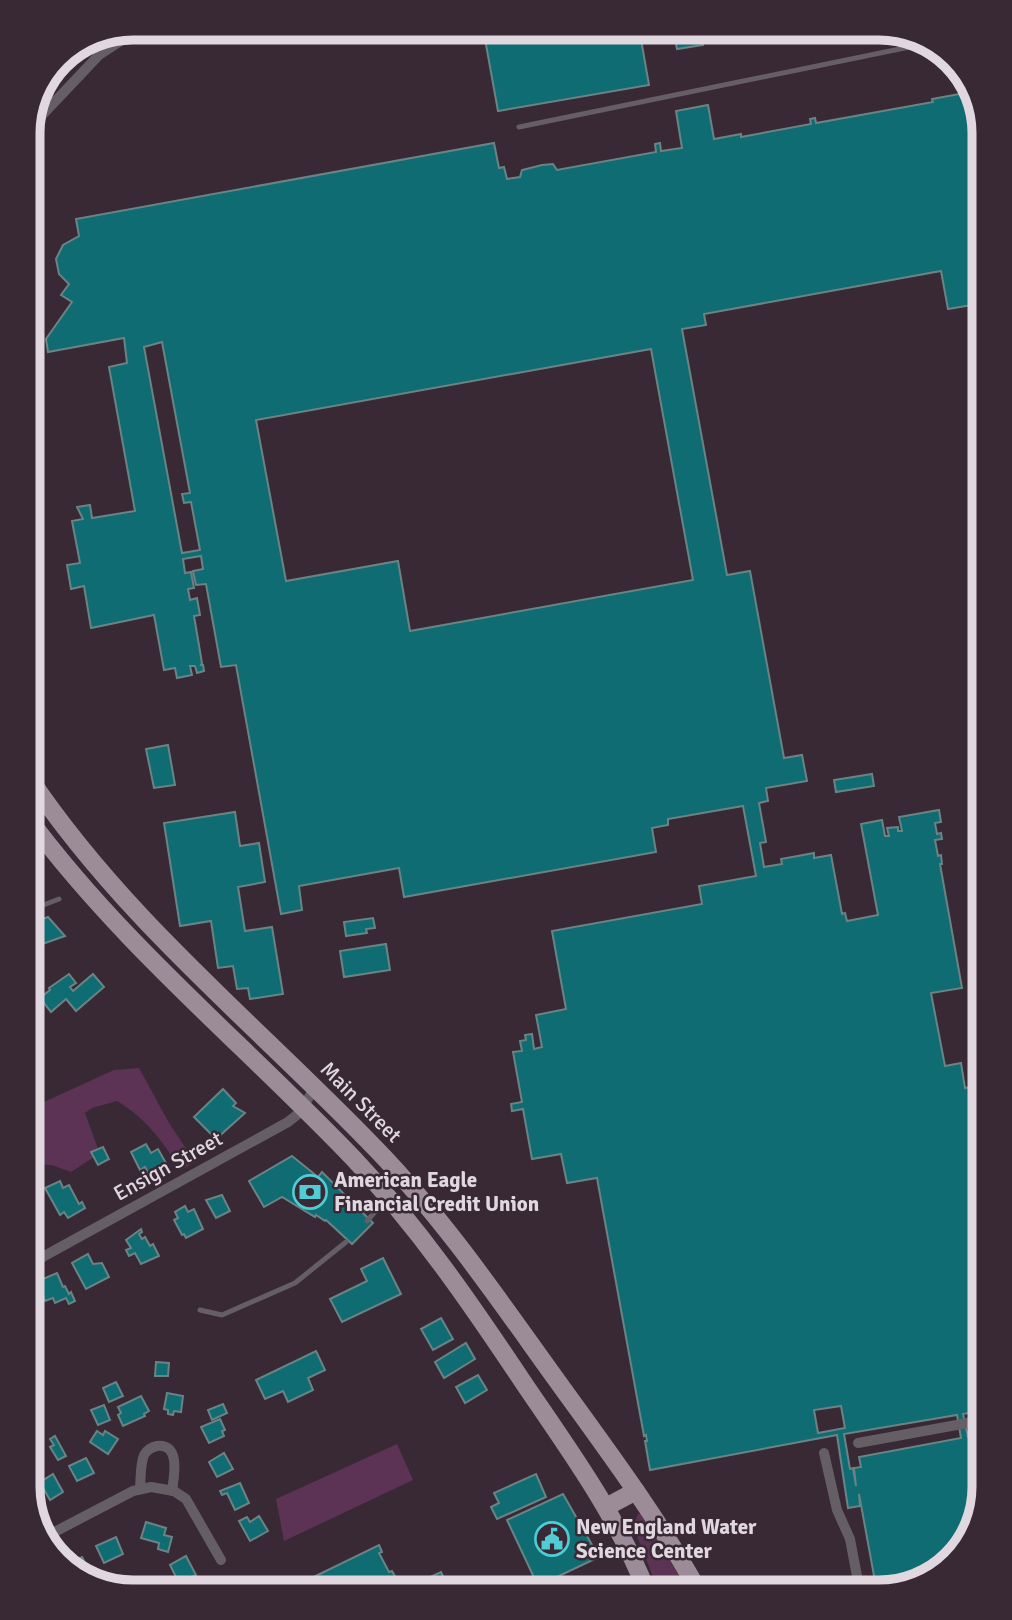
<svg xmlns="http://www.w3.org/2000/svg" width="1012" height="1620" viewBox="0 0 1012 1620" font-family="Signika,sans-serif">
<rect width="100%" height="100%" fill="#382935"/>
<g fill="#5c3355">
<path d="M28 1058 44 1102 114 1070 139 1068 169 1123 195 1162 181 1170C163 1142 146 1118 117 1101L92 1108 85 1113 98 1149 94 1157 71 1172 52 1165 33 1164 28 1156Z"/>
<path d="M397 1444 413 1480 284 1541 276 1499Z"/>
<path d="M638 1514H641L689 1592H659L633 1526Z"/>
</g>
<g fill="#0f6c72" stroke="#6a8384" stroke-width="2" fill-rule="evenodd">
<path d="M483 28H639L649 85 498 111Z"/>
<path d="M701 35 703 45 677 49 675 39Z"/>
<path d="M965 93V96L975 94 984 133V303L948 309 941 271 704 314 706 325 682 329 727 575 750 571 784 758 802 755 807 781 766 788 768 801 759 803 766 842 760 843 764 867 782 864 781 859 814 853V858L831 855 842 914 845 913 847 921 878 915 861 824 882 820 885 836H889L887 828 898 827V831H902L899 817 939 810 941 822 935 823 937 834 941 833 942 839 935 840 938 856 941 855 942 864H940L962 988 931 993 945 1066 961 1063 965 1088 984 1085V1214L972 1216 981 1268 984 1267V1410L963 1414 968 1437 984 1434V1487L966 1545 926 1581 877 1592 859 1494 860 1506 848 1508 837 1435 650 1470 645 1441H647L646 1435 644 1436 597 1178 567 1183 561 1154 532 1159 523 1109 512 1111 511 1104 522 1102 513 1052 522 1051 520 1041 526 1040 525 1035 532 1034 534 1049 542 1047 536 1015 566 1009 552 931 702 904 699 886 756 876 743 806 668 819V825L652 828 656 852 404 897 399 868 299 886 302 910 281 914 236 665 221 667 206 584 196 585 193 571 203 569 201 556 183 559 185 573 191 572 194 588 188 589 190 600 197 598 200 615 194 616 202 663 201 665H203L204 671 197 673 195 666H190L192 675 177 678 175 668 164 670 154 615 91 628 84 586 71 589 67 565 80 563 72 521 83 519 77 507 90 505 92 518 135 511 109 367 127 363 124 338 48 352 46 339 72 302 61 295 69 284 59 274 56 259 63 245 79 236 76 219 494 143 499 168 504 167 507 179 520 177 522 170 542 165 553 164 557 170 656 152 655 144 660 143 661 151 682 148 676 111 708 105 714 139 741 134V137L811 124 810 119 815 118 816 123 933 102 932 99ZM162 342 190 493 182 494 184 503 191 502 200 550 182 553 144 347ZM651 349 693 580 410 631 398 561 286 581 256 420ZM841 1406 845 1428 818 1433 814 1410ZM957 1415 961 1438 859 1457 861 1467 854 1468 856 1486 853 1468 850 1469 844 1434Z"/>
<path d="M168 745 175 785 154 788 146 749Z"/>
<path d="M872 774 874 786 836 792 834 780Z"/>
<path d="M235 812 240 846 259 843 265 882 238 887 245 931 272 927 283 994 250 999 248 988 237 989 233 966 218 968 211 921 180 926 164 823Z"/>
<path d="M48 917 65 936 28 949V924Z"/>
<path d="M373 918 375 928 366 929 367 933 346 936 344 922Z"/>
<path d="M386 944 390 970 344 977 340 951Z"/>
<path d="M69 974 76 983 70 987 73 991 93 974 104 987 76 1011 66 999 51 1012 40 998 50 990 49 988Z"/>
<path d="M223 1089 236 1103 233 1106 245 1113 216 1139 194 1117Z"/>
<path d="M146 1144 151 1153 158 1149 166 1163 148 1173 145 1167 140 1170 131 1152Z"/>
<path d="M103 1147 109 1159 98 1165 91 1152Z"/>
<path d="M292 1156 318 1177 322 1172 373 1223 352 1244 326 1220 325 1221 316 1215 315 1217 282 1197 264 1207 249 1181Z"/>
<path d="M60 1181 63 1188 69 1185 79 1204 82 1202 85 1208 68 1218 64 1212 60 1215 45 1188Z"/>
<path d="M222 1195 230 1211 216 1218 206 1200Z"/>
<path d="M185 1206 188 1212 194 1209 203 1229 186 1238 184 1234 182 1235 174 1220 178 1218 175 1212Z"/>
<path d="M141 1229 142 1232 139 1234 142 1239 145 1237 150 1246 153 1244 159 1256 141 1264 135 1253 129 1256 126 1250 131 1248 126 1240Z"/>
<path d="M88 1254 93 1264 102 1263 109 1277 86 1289 72 1263Z"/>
<path d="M383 1258 401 1294 342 1322 330 1299 367 1281 361 1269Z"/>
<path d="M57 1273 63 1287 65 1286 69 1294 71 1292 75 1301 69 1304 66 1298 55 1303 53 1298 45 1301 38 1281Z"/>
<path d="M441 1318 453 1339 433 1350 421 1329Z"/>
<path d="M466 1343 475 1359 444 1378 435 1362Z"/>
<path d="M316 1351 325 1370 308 1378 313 1390 288 1402 283 1391 265 1399 256 1380Z"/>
<path d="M156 1362 169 1363 168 1376H155Z"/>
<path d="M478 1375 487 1390 465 1403 456 1387Z"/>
<path d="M116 1382 123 1396 109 1402 103 1388Z"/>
<path d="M167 1393 183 1396 181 1412 174 1411 173 1415 168 1414V1410L164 1409Z"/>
<path d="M141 1396 149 1411 144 1414 145 1416 123 1426 118 1415 121 1413 118 1407Z"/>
<path d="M223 1404 227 1413 212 1420 208 1410Z"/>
<path d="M104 1405 110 1420 98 1425 91 1410Z"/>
<path d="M220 1419 225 1430 222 1431 224 1436 209 1443 201 1427Z"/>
<path d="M97 1431 103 1435 105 1431 118 1439 108 1454 90 1442Z"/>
<path d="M55 1436 66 1456 58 1460 50 1447 54 1445 50 1439Z"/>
<path d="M224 1453 233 1469 217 1477 209 1462Z"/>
<path d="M86 1458 94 1473 77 1481 69 1466Z"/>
<path d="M53 1474 63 1492 50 1500 42 1486 31 1492 28 1487V1477L32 1475 37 1484Z"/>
<path d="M536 1474 546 1497 497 1519 491 1507 499 1503 494 1493Z"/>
<path d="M240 1483 249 1503 235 1510 227 1493 222 1495 220 1491Z"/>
<path d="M563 1494 599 1557 538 1586 507 1520Z"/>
<path d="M259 1516 268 1531 250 1541 239 1521 247 1517 250 1522Z"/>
<path d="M146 1522 166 1528 164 1535 172 1537 168 1552 158 1549 159 1543 141 1538Z"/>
<path d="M116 1537 123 1554 104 1563 96 1546Z"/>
<path d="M379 1545 382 1552 379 1553 389 1572 392 1571 397 1580 372 1592H293L291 1588Z"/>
<path d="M186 1556 196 1575 179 1583 170 1565Z"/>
<path d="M82 1557 90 1572 86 1575 87 1579 75 1574 67 1565Z"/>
<path d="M441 1572 450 1592H406L404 1589Z"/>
</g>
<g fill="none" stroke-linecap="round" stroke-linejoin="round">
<g stroke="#655e64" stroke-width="5">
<path d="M519 127 929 43"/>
<path d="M28 911 59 899"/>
<path d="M367 1221 386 1199"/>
<path d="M200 1310 222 1315 295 1283 346 1242"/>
</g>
<g stroke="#655e64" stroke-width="10">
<path d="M28 130 99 55 140 28"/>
<path d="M28 1265 288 1122 298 1114 315 1088"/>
<path d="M858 1443 984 1420"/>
<path d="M824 1453 837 1510 850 1539 860 1592"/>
<path d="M140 1488C141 1478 140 1465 144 1455 147 1450 152 1447 157 1446 181 1443 174 1477 172 1491"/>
<path d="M43 1538 133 1491 151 1487 174 1491 186 1499 221 1560"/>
</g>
<g stroke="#9b8c98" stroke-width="18">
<path d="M28 776C123 919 258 1026 376 1149 443 1218 497 1297 553 1375 604 1446 657 1516 699 1592"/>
<path d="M28 818C122 945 245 1045 354 1159 419 1228 471 1304 523 1382 569 1450 617 1515 647 1592"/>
<path d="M606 1507 636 1491"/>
</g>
</g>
<defs>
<g id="bank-ring" transform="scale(1.75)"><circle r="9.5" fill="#382935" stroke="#51ccd4" stroke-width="1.5"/><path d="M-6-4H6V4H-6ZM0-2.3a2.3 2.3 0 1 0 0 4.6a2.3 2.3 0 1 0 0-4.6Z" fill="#51ccd4"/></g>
<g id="civic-ring" transform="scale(1.75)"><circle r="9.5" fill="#382935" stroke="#51ccd4" stroke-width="1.5"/><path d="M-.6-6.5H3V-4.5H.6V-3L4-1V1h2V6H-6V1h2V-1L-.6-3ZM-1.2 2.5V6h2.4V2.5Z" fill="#51ccd4"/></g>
</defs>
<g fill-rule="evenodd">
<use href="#bank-ring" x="310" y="1192"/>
<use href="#civic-ring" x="552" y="1539"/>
</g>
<g text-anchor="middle" stroke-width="5" stroke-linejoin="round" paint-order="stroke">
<g font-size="21" fill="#e1d8df" stroke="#382935">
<text transform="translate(361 1102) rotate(45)" y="7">Main Street</text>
<text transform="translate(168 1166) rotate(-29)" y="7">Ensign Street</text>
</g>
<g font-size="21" font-weight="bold" fill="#e1d8df" stroke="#382935" text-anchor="start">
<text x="334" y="1187">American Eagle<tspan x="334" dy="24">Financial Credit Union</tspan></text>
<text x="576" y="1534">New England Water<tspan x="576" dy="24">Science Center</tspan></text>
</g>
</g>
<path d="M0 0H1012V1620H0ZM133 40H879A93 93 0 0 1 972 133V1487A93 93 0 0 1 879 1580H133A93 93 0 0 1 40 1487V133A93 93 0 0 1 133 40Z" fill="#382935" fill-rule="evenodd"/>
<path fill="none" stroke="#e1d8df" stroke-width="9" d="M133 40H879A93 93 0 0 1 972 133V1487A93 93 0 0 1 879 1580H133A93 93 0 0 1 40 1487V133A93 93 0 0 1 133 40Z"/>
</svg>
